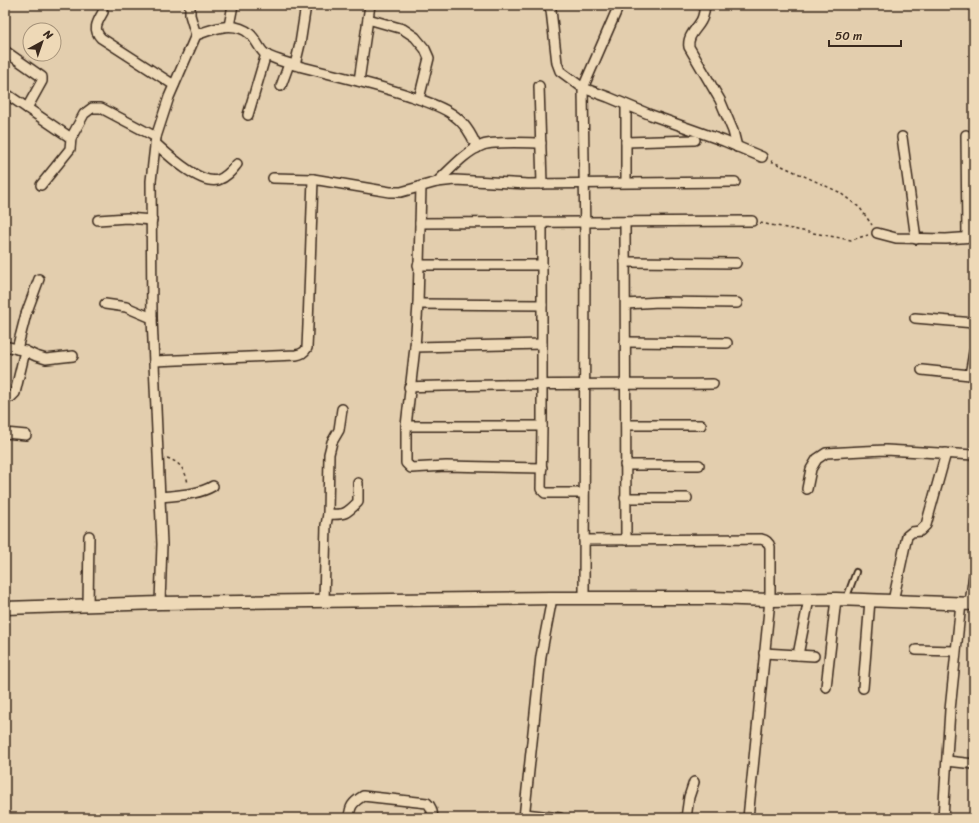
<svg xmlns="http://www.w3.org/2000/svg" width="979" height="823" viewBox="0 0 979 823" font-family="Sriracha,sans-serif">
<rect width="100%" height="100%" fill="#e3ceae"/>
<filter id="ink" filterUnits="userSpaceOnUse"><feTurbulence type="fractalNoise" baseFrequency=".025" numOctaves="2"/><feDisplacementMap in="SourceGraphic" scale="8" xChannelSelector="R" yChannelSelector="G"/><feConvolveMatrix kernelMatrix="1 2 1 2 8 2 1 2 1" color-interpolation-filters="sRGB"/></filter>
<g filter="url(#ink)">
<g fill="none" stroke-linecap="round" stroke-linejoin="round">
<g stroke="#3b2a1e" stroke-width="8">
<path id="service" d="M846 599 856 572"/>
</g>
<g stroke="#3b2a1e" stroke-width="12">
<g id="minor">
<path d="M548 5 551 10 557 63 560 71 583 88 608 97 651 115 724 141 762 157"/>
<path d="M705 5C704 11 704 16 701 21 696 30 687 36 689 47L720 100 733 131 737 147"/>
<path d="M103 12C98 21 92 29 101 38L174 85"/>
<path d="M368 19 403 29 415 37 425 49 429 58 419 99"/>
<path d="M229 26 233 5"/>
<path d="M196 35C213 29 234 20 250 34 256 39 259 49 265 54 269 57 289 64 295 65L300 44 306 5"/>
<path d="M5 51 42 77V81L27 108"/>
<path d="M295 65C332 75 370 83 407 95 422 100 439 105 452 114 464 122 472 135 477 148"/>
<path d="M359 81 370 5"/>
<path d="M281 86 289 64"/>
<path d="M539 86 542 184"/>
<path d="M5 93 71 138"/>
<path d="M626 105V182"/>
<path d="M248 115 266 54"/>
<path d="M966 135 967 237"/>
<path d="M902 137 916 239"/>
<path d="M626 142 695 140"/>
<path d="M155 143C168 155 200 185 218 180 227 177 232 170 237 164"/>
<path d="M273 178 313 179 390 192H401L437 182 455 180 528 184 735 182"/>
<path d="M437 182C451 169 465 152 483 145 495 141 527 143 541 143"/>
<path d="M41 185 70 149 71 138 84 114 92 108H101L156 137"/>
<path d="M98 220 127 218 152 220"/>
<path d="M625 222 626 540"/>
<path d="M420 223 752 221"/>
<path d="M542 223V426L541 489 545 493H584"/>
<path d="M877 233 896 238 946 239 974 237"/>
<path d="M625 262 736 263"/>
<path d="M418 265H542"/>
<path d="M105 304 126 307 152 318"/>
<path d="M418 304 542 305"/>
<path d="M626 304 659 302 737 303"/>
<path d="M915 318 974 323"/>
<path d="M625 342 727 343"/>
<path d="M5 346 25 351 36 356 46 359 73 356"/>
<path d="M415 347 418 304 421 186"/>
<path d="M17 349 26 314 39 279"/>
<path d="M154 361 296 355C301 354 304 353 307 348L308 325 313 179"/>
<path d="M922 370 970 375 974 352"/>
<path d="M409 387C511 383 612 385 713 384"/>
<path d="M5 395 11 397 15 393 25 351"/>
<path d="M626 425H701"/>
<path d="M406 426H542"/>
<path d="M5 433 26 435"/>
<path d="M625 465H699"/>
<path d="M542 468 446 466 411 468 406 463V426L415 347 542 344"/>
<path d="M807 489 811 469 817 459 826 453 863 451 886 450 974 455"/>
<path d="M161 497C177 495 198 495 213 486"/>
<path d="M625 498H687"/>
<path d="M328 514C345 515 346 514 358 502V483"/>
<path d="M584 540 761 539C766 540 769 542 770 547V600L748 818"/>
<path d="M584 598 585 241 583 88 619 5"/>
<path d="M324 600 326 525 328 514 329 454 332 442 339 430 342 409"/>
<path d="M893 601 907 536 912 532 920 531 926 525 946 453"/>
<path d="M160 603 162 544 152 318 151 181 156 137 169 97 196 35 190 15V5"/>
<path d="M970 603 974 574"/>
<path d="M88 606 89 536"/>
<path d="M916 650 955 651"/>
<path d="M764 653 814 656"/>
<path d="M798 655 809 599"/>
<path d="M826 687 836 599"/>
<path d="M863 688 870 600"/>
<path d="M947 761 974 764"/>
<path d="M525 814 560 818"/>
<path d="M349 818C350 806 352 803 363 796L427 803C432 807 432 811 433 818"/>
<path d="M524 818 541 656 552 598"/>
<path d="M686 818 689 797 694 782"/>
<path d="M943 818 950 710 961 603"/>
</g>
</g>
<g stroke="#3b2a1e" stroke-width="15">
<path id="tertiary" d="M5 608 160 603 552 598H712L770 600 836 599 974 604"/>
</g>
<g stroke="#3b2a1e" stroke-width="1.5" stroke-dasharray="3 3" stroke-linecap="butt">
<path d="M771 161 839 192 860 208 872 225"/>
<path d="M760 223 851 240 868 235"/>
<path d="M167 458C180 462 186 471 188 484"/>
</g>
<use href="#service" stroke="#eed9b7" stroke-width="4.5"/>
<use href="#minor" stroke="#eed9b7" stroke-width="9"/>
<use href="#tertiary" stroke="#eed9b7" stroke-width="12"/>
</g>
</g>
<rect width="979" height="823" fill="none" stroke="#eed9b7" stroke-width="20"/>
<rect x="10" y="10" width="959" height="803" fill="none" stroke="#3b2a1e" stroke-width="1.5" filter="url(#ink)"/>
<g transform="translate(42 42) rotate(40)"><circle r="19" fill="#eed9b7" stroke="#a6937a"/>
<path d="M0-3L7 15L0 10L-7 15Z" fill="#3b2a1e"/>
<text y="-6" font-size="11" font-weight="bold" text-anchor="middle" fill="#3b2a1e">N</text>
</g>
<path d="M829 40v6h72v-6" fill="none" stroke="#3b2a1e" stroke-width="2"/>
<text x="835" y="40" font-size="12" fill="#3b2a1e" stroke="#eed9b7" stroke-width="3" paint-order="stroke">50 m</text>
</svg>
